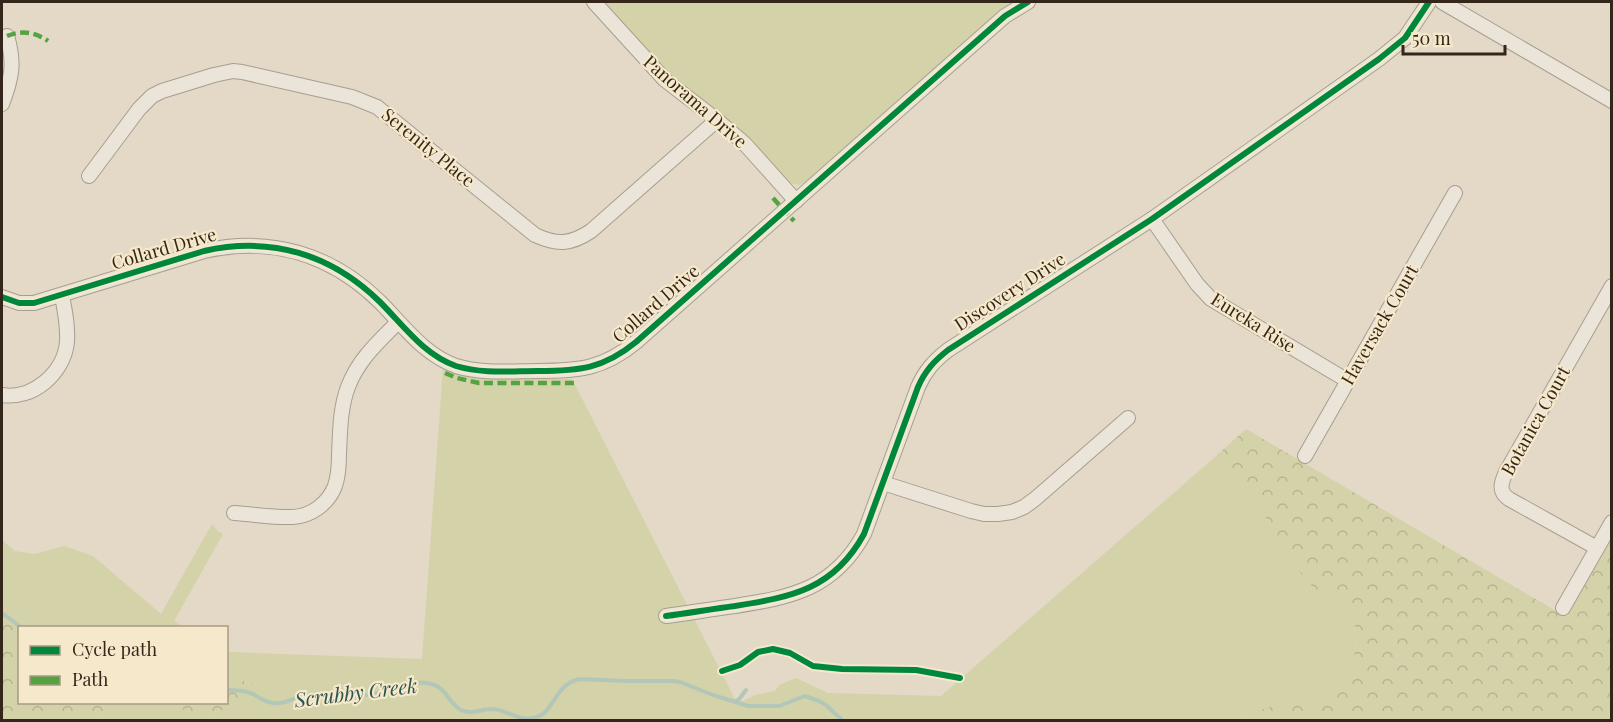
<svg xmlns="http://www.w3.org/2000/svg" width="1613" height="722" viewBox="0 0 1613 722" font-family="'Playfair Display',serif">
<defs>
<pattern id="forest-crowns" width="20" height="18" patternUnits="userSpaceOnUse" patternTransform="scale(1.5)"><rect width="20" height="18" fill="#d4d2a8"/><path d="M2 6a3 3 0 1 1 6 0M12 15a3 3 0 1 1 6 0" fill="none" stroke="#b7b490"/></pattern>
</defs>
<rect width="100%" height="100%" fill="#e3d9c6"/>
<g fill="#d4d2a8">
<path d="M604 2H1012L809 180 799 185 789 183 752 142 724 116 674 79Z"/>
<path d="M443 368 462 375 483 379H572L735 699 743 701 755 695 775 691 779 685 796 678 828 693 941 696 1215 457C1240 480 1259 507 1277 535 1288 552 1297 571 1311 584 1323 596 1342 600 1351 615 1363 636 1352 681 1331 694 1319 702 1305 700 1291 702 1275 706 1250 714 1234 720H102C102 714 104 708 110 704 115 701 164 701 172 703 184 706 194 717 207 717L254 696 256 684 227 677V650L230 652 422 659Z"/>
<path d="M212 524 218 531 223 534 174 621 186 628H20L2 620V540L15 551 35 554 64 546 93 556 161 614Z"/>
</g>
<g fill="url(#forest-crowns)">
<path d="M1246 429 1556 611 1587 575 1592 572 1611 538V720H1234C1252 713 1272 705 1291 702 1304 700 1319 702 1331 694 1352 681 1363 636 1351 615 1342 600 1323 596 1311 585 1297 571 1288 552 1277 535 1259 507 1240 480 1215 457Z"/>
<path d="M2 620 20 627V702L113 703C106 706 101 712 102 720H2Z"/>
<path d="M227 677 255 684 259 690 254 696 207 717H200L169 703 226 702Z"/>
</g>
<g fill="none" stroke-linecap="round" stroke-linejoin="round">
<g stroke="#b3c7b9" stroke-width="4">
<path d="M2 613 22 628"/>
<path d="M226 690C235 690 245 690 253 694 260 698 266 703 274 703 285 705 294 697 305 695 327 692 350 698 373 694 391 691 412 679 431 684 446 687 449 704 461 710 472 715 482 709 493 709 506 710 519 721 533 718 555 715 553 684 580 679L625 681H673L680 682 713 695 748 706H779L805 696 819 701 826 705 842 720"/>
<path d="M735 702 740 698 746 690"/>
</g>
<g stroke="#a79e90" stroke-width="16">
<g id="street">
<path d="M594 2 665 80 717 120 744 143 796 201"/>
<path d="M1442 2 1612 101"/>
<path d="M2 104C12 78 15 63 7 36"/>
<path d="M89 176 139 109 152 96 162 91 214 75 233 71 242 72 352 97 377 107 535 235C557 245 570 245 591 231L717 120"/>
<path d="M1152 219 1197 284 1211 299 1348 381"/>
<path d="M2 297 19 303H34L204 251C271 236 331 254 380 302 403 325 424 355 456 366 482 374 511 371 538 371 579 371 603 369 636 342L1005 16 1028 2"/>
<path d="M2 395C33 400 64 373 67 342 68 326 65 311 62 296"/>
<path d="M1305 456 1455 193"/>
<path d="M883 483 971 511 984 514H998L1012 512 1024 507 1035 499 1128 418"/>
<path d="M234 513C253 514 274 518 293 517 311 516 328 504 335 486 338 477 339 465 339 455 340 432 340 408 348 387 358 360 378 342 398 322"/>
<path d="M1597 548 1509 499C1498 491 1501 483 1506 472L1612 286"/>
<path d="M1563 608 1612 522"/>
<path d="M666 616C689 613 712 609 735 606 792 597 834 589 864 534L918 387C925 371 934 361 948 350L1152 219 1379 59 1405 38 1429 2"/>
</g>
</g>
<use href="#street" stroke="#eae4d9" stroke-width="14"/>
<g stroke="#53a340" stroke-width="4.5" stroke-dasharray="9 4.5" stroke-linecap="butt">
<path d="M7 36C22 30 35 32 48 41"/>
<path d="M773 198 794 221"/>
<path d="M445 373 457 378 479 383H576"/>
</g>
<g stroke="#f6e8ca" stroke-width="10">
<g id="cycleway">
<path d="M2 297 19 303H34L204 251C271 236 331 254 380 302 403 325 424 355 456 366 482 374 511 371 538 371 579 371 603 369 636 342L1005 16 1028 2"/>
<path d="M666 616C689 613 712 609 735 606 792 597 834 589 864 534L918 387C925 371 934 361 948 350L1152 219 1379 59 1405 38 1429 2"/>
<path d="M722 671 740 665 758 652 773 649 790 653 813 666 842 669 916 670 960 678"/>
</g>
</g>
<use href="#cycleway" stroke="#00873e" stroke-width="6"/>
</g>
<g text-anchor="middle" stroke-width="4.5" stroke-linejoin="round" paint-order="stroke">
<g font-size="18" fill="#34261a" stroke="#f6e8ca">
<text transform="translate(695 102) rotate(41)" y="6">Panorama Drive</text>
<text transform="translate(428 148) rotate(39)" y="6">Serenity Place</text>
<text transform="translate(164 249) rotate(-16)" y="6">Collard Drive</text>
<text transform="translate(1010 292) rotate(-33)" y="6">Discovery Drive</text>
<text transform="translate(656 304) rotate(-41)" y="6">Collard Drive</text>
<text transform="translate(1253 323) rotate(32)" y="6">Eureka Rise</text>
<text transform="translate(1380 325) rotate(-60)" y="6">Haversack Court</text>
<text transform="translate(1536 421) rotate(-61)" y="6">Botanica Court</text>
</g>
<g font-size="20" font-style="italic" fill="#285550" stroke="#f6e8ca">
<text transform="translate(356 693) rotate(-7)" y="7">Scrubby Creek</text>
</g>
</g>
<rect width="1613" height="722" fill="none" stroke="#34261a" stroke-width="6"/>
<rect x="18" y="626" width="210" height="78" fill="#f6e8ca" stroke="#a89a84" stroke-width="1.5"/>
<rect x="30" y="646" width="30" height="9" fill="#00873e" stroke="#a89a84" stroke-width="1.5"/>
<text x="72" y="656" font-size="18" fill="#34261a">Cycle path</text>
<rect x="30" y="676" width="30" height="9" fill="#53a340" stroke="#a89a84" stroke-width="1.5"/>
<text x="72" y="686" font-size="18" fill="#34261a">Path</text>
<path d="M1403 45v9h102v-9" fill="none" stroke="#34261a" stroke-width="3"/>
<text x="1412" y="45" font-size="18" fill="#34261a" stroke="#f6e8ca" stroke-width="4.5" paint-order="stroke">50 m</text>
</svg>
